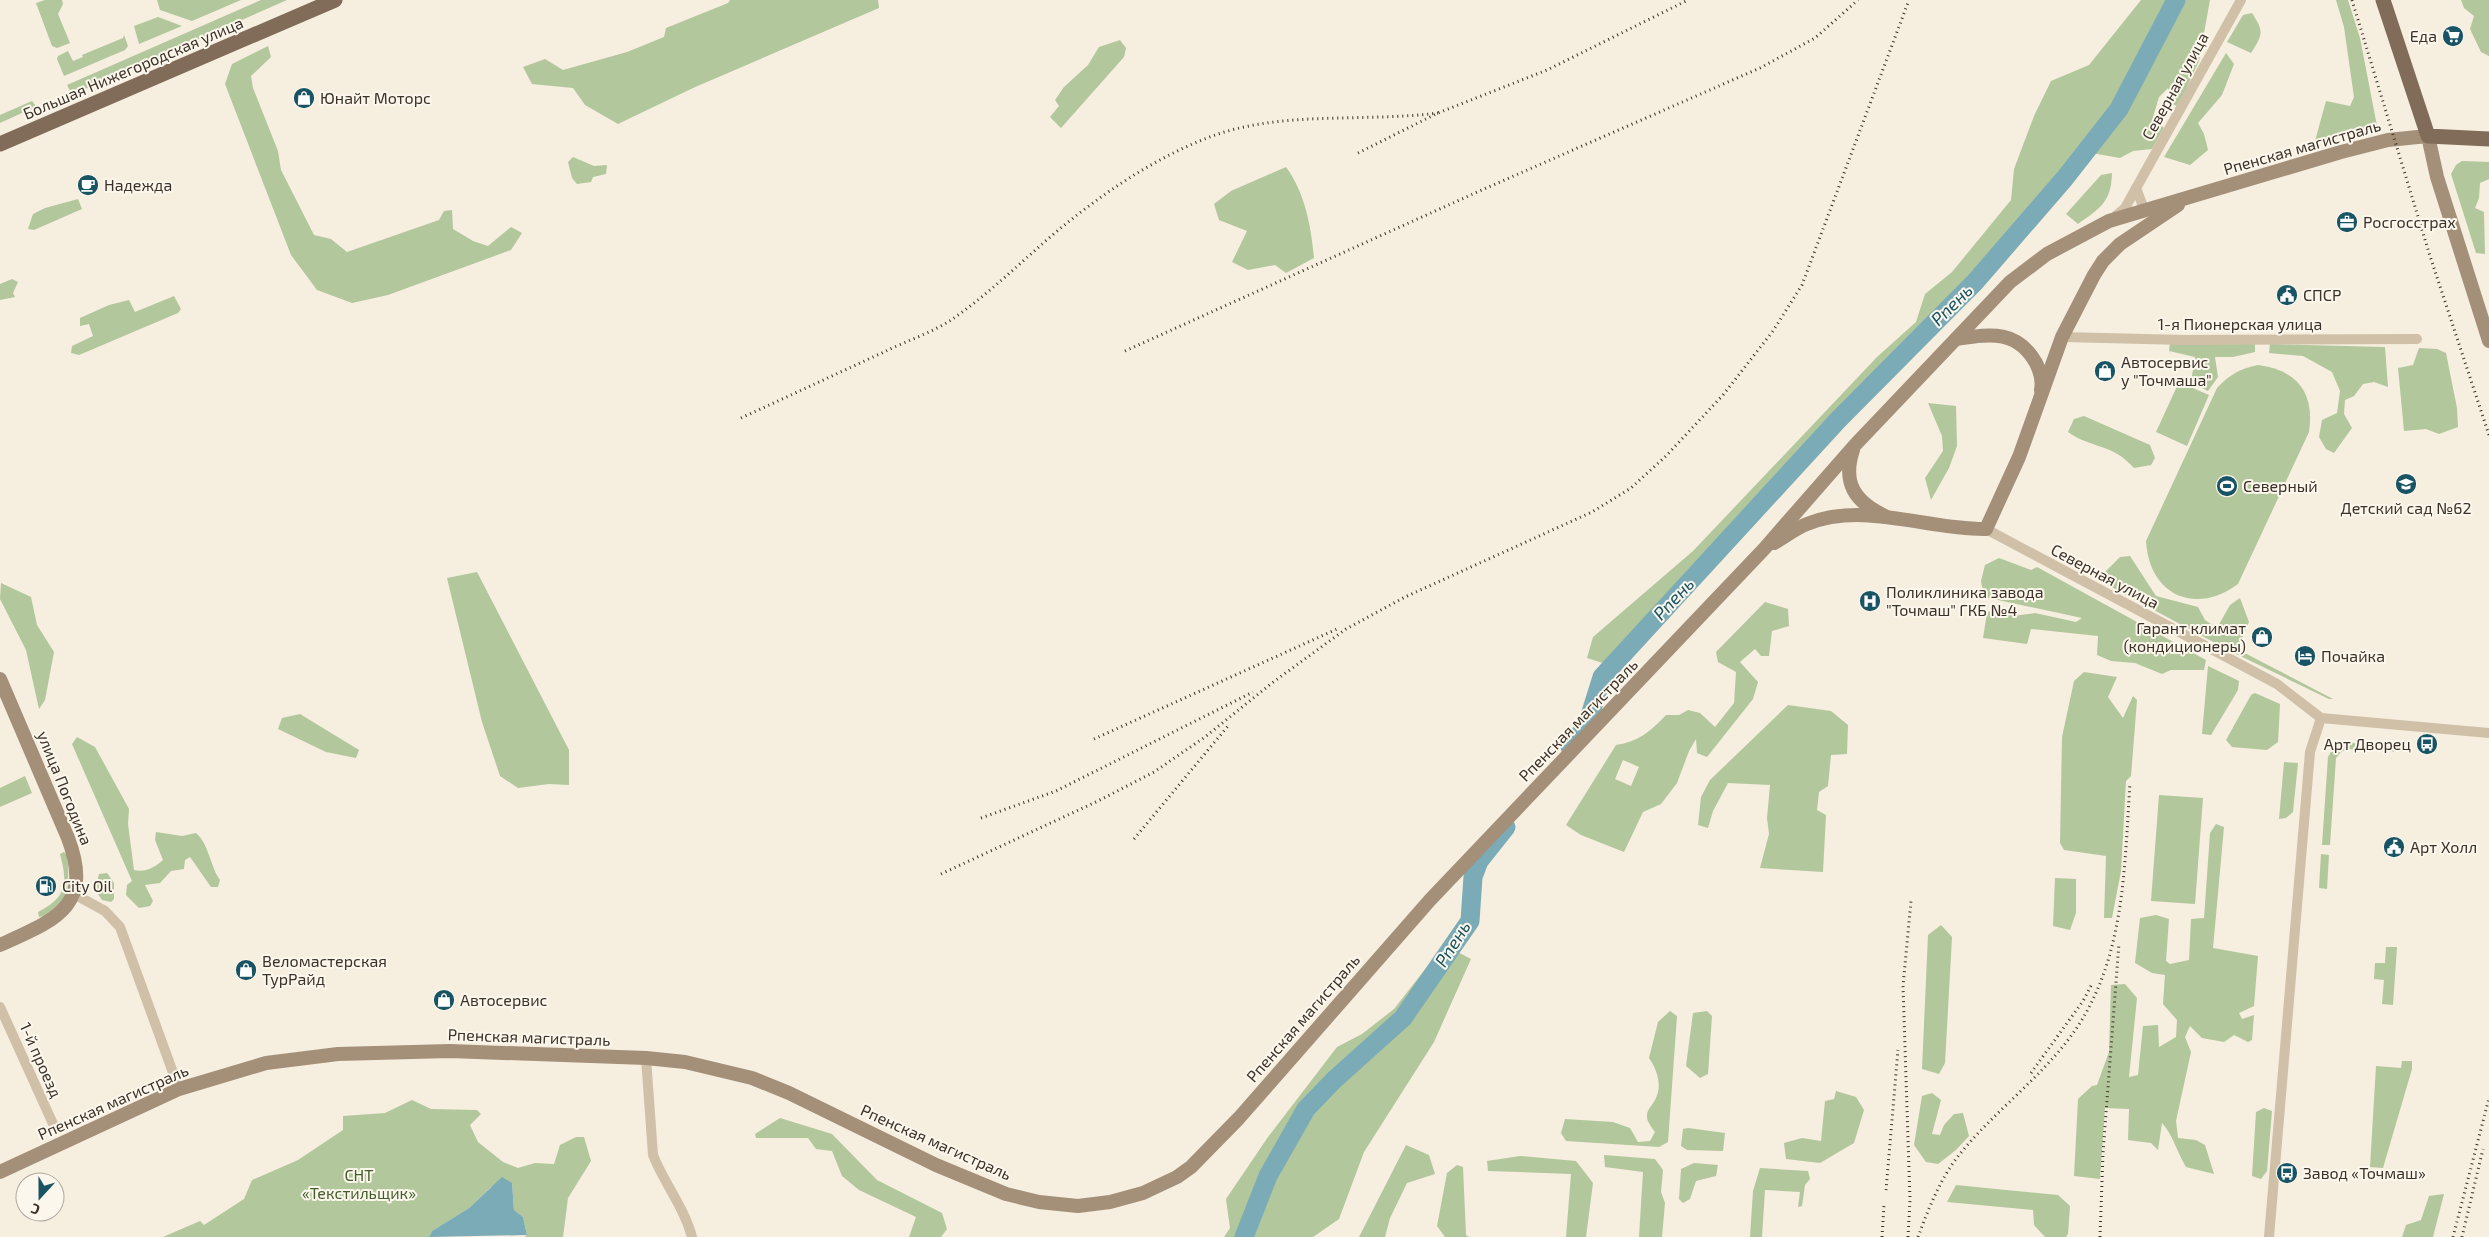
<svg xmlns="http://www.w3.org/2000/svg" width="2489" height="1237" viewBox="0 0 2489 1237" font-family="'Exo 2',sans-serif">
<rect width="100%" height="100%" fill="#f6eedf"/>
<g fill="#b2c79c" fill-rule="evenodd">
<path d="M45 0H62L63 4 58 14 70 43 57 48 52 46 36 3Z"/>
<path d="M157 0H241L192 21 160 10Z"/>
<path d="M261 0H287L76 93 70 91 67 85Z"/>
<path d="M730 0H878L879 8 693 88 618 124 585 105 573 88 532 84 523 67 545 59 563 70 627 52 664 37 666 28 728 3Z"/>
<path d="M2141 0H2210L2199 61 2178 106 2171 104 2168 88 2159 97 2153 117 2164 128 2152 149 2133 151 2120 158 2080 151 2053 187 2015 227 1966 285 1854 398 1606 664 1587 658 1593 637 1693 551 1877 357 1916 322 1925 294 1952 272 2011 200 2014 169 2034 116 2051 81 2089 65Z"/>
<path d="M2336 0H2348L2360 38 2377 126 2315 141 2326 101 2350 106 2354 97 2344 27Z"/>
<path d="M2461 0H2489V56L2481 52 2470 29 2474 16 2464 8Z"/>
<path d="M2252 13C2264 32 2263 34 2251 53L2227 42 2243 15Z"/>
<path d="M158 17 182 26 139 44 134 26Z"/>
<path d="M124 35 128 46 125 50 64 76 57 59 58 56 68 51 73 61 83 57 82 55 123 38Z"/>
<path d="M1120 40 1126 48 1124 57 1061 128 1050 117 1059 106 1055 100 1064 87 1088 65 1099 47Z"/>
<path d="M268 46 271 57 251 76 253 88 278 151 281 170 314 235 331 239 347 252 439 220 444 211 452 210 453 229 473 241 488 246 511 227 522 233 511 250 388 295 352 303 317 290 291 255 225 84 232 64Z"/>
<path d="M2226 53 2234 64 2222 95 2198 123 2204 134 2208 150 2190 165 2164 157Z"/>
<path d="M32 101 36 106 35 111 22 113 0 123V115Z"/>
<path d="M573 157 594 166 607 165 606 174 593 177 591 182 577 184 572 178 568 162Z"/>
<path d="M2462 161 2489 162V179L2480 183 2479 198 2475 208 2484 212 2485 254 2476 253 2451 174 2456 165Z"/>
<path d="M1286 167C1305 193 1311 226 1314 258L1286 273 1275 265 1248 270 1232 262 1247 231 1219 220 1214 204 1231 191Z"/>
<path d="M2112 173C2111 203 2100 208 2078 224L2066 214 2101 175Z"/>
<path d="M78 199 82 209 34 230 28 229 33 214 45 208Z"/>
<path d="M12 279 18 282 13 293 15 297 0 300V284Z"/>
<path d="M174 296 181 309 178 313 79 355 71 353 72 346 93 336 89 324 80 326V318L109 305 129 300 135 312Z"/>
<path d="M2170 342 2255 344V352L2233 357H2215L2218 377 2208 391 2191 382 2195 357 2169 351Z"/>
<path d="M2270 344 2385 347 2388 387 2374 382 2363 384 2354 396 2345 400 2344 414 2352 428 2334 453 2326 449 2319 437 2322 420 2337 413 2340 391 2332 372 2303 356 2269 353Z"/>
<path d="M2419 348 2437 349 2446 353 2457 408 2458 427 2439 434 2426 429 2404 431 2398 368 2413 365Z"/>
<path d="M2258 365C2297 370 2315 393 2309 432L2238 584C2195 616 2149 595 2146 541L2217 388C2230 374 2240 369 2258 365Z"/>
<path d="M2179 382 2209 395 2187 446 2156 432Z"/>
<path d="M1928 403 1956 406 1957 446 1949 468 1931 500 1925 478 1943 451 1942 436Z"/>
<path d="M2084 416 2150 445 2155 458 2151 465 2134 468C2112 443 2092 449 2068 432L2074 419Z"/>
<path d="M2130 556 2156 596 2198 607 2205 620 2217 628 2230 605 2240 598 2249 622 2237 649 2333 699H2329L2230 651 2063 561 2068 557 2088 569 2104 573 2120 557Z"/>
<path d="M1999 558 2031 570 2037 567 2206 660 2204 670H2171L2162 674 2135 663 2111 661 2097 655 2098 636 2031 629 2027 644 1983 638 1987 613 1997 606 2013 616 2035 613 2076 622 2082 618 1984 597 1981 581 1985 565Z"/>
<path d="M477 572 569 750V785L549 784 518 788 500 776 482 722 447 578Z"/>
<path d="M1 583 31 597 37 625 54 652 45 700 39 709 26 650 0 599Z"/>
<path d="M1765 602 1788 609 1789 626 1772 631 1769 656H1761L1755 649 1740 662 1758 682 1753 699 1707 757 1697 753 1696 739 1689 751 1677 783 1661 804 1643 812 1624 852 1581 835 1566 825 1616 745C1638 742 1651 731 1666 715H1679L1688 710 1700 713 1715 727 1734 703 1736 672 1718 662 1716 652ZM1623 760 1639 767 1631 786 1615 779Z"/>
<path d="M2208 666 2239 681 2238 690 2211 735 2202 734Z"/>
<path d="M2084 672 2117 677 2108 697 2123 718 2133 696 2137 700 2131 776 2126 781 2121 871 2112 918H2104L2106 856 2064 850 2060 843 2062 737 2074 681Z"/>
<path d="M2255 693 2280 704 2278 742 2267 750 2232 747 2226 740 2251 695Z"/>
<path d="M1788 705 1831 711 1848 725 1847 754 1831 755 1828 786 1819 792 1817 810 1826 815 1823 872 1760 868 1769 834 1767 818 1770 785 1728 783 1713 811 1708 828 1698 825 1701 797 1710 780Z"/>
<path d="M300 714 359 750 356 758 326 752 278 729 282 718Z"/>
<path d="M77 737 95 747 129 809 128 824 134 870C144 873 156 867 163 860L155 840 156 832 182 836 196 833C209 844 210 866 220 880L218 887H211L190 857 185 860 184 869 171 871 160 883 145 885 153 901 150 906 139 908 126 895 127 885 132 881 72 744Z"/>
<path d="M2343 742 2405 748 2404 752 2347 749 2341 752 2336 758 2330 845H2322L2328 757 2333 748Z"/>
<path d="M2284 762 2298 763 2293 812 2286 818 2279 819Z"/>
<path d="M25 776 32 793 0 807V788Z"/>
<path d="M2159 795 2203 798 2195 904 2151 901Z"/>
<path d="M2216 824 2224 827 2213 948 2258 956 2254 1006 2239 1013 2242 1019 2254 1015 2252 1040 2248 1042 2234 1035 2224 1042 2202 1038 2190 1026 2185 1037 2191 1052 2176 1121 2178 1138 2196 1140 2205 1145 2214 1174 2186 1167C2177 1152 2173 1135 2162 1123L2158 1150 2151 1143 2128 1140 2129 1109 2105 1108 2100 1179 2074 1176 2078 1099 2092 1086 2097 1085 2109 1052 2111 985 2125 984 2137 998 2129 1077 2138 1075 2143 1026 2158 1025 2159 1047 2176 1037 2177 1020 2163 1004 2165 975 2152 973 2135 963 2140 918 2156 915 2169 919 2166 961 2170 964 2189 960 2191 919 2204 918 2210 833Z"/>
<path d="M64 852 67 855C70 878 70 913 39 917L38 912C67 897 68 884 60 854Z"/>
<path d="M2321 854 2329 855 2327 889 2319 888Z"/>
<path d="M107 873 114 883V899L111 902 102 900 95 890 99 874Z"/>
<path d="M2055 878 2076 879V913L2070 930 2053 926Z"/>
<path d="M1941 925 1952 937 1945 1063 1939 1074 1922 1069 1928 935Z"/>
<path d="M1444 945 1471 959 1434 1042 1364 1152 1339 1219 1313 1237H1224L1230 1228 1226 1199 1268 1137 1337 1047 1362 1034 1394 1009Z"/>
<path d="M2386 947H2397L2393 1005 2382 1004 2384 980 2374 979 2375 963H2385Z"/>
<path d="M1670 1011 1677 1016 1668 1142 1659 1147 1566 1141 1561 1133 1565 1119 1613 1122 1630 1128 1638 1142 1650 1141 1655 1132C1637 1110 1654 1110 1658 1092 1661 1081 1655 1066 1649 1058L1658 1022Z"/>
<path d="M1707 1011 1712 1016 1708 1074 1700 1078 1686 1066 1693 1013Z"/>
<path d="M2402 1061H2412V1069L2383 1168 2370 1167 2376 1066 2401 1068Z"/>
<path d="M1836 1091 1856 1097 1864 1110 1854 1143 1820 1163 1786 1159 1784 1143 1802 1138 1821 1141 1825 1101 1834 1099Z"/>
<path d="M1932 1093 1941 1100 1932 1134 1940 1135 1944 1125 1954 1114 1963 1113 1969 1136 1956 1150 1938 1164 1926 1162 1914 1145 1922 1096Z"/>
<path d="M412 1100 431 1109 477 1110 481 1114 470 1125 478 1142 503 1162 518 1168 535 1163 554 1164 560 1145 576 1137H584L591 1161 568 1198 563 1237H524L527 1235 523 1217 514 1210 512 1183 491 1187 469 1208 432 1231 429 1237H163L200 1221 204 1225 244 1199 252 1180 298 1160 343 1130V1116L385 1113Z"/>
<path d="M2264 1108 2272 1111 2267 1171 2261 1179 2252 1176 2256 1112Z"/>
<path d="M780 1118 832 1134 877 1180 942 1213 947 1229 941 1237H909L916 1217 859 1190 842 1176 832 1151 816 1149 808 1138H756L755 1134Z"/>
<path d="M1688 1128 1725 1133 1723 1151 1687 1150 1681 1146 1683 1129Z"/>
<path d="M1406 1145 1429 1155 1435 1174 1407 1183 1390 1218 1385 1237H1359Z"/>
<path d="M1604 1155 1655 1159 1663 1170 1661 1192 1665 1203 1662 1237H1639L1643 1172 1605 1167Z"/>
<path d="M1520 1156 1576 1161 1593 1183 1586 1237H1566L1571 1174 1488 1171 1487 1161Z"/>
<path d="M1694 1163 1718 1165 1716 1176 1696 1181 1690 1199 1683 1203 1679 1199 1681 1169Z"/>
<path d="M1457 1165 1463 1167 1466 1235 1469 1237H1445L1437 1226 1447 1173Z"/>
<path d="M1760 1168 1808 1171 1810 1179 1805 1185 1802 1206 1798 1207 1800 1192 1765 1190 1762 1237H1750L1753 1191Z"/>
<path d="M1956 1185 2058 1195 2070 1206 2068 1234 2066 1237H2045L2034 1225 2033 1210 1947 1202Z"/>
<path d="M2444 1194 2433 1237H2402L2406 1225 2421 1220 2429 1196Z"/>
</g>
<path fill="#7aabb7" d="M502 1177 512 1183 514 1210 523 1217 527 1235 429 1237 432 1231 469 1208Z"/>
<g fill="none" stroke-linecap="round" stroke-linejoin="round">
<g stroke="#7aabb7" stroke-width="19">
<path d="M1570 747 1587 725 1602 677 1838 420 1975 282 2065 178 2119 109 2176 0"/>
<path d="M1244 1237 1268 1176 1306 1109 1334 1080 1403 1018 1470 921 1473 877 1479 861 1506 827"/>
</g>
<g stroke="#d0c0a8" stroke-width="10">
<path d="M2136 188 2144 209"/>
<path d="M2113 218 2125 208 2241 0"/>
<path d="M2062 337 2185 340 2417 339"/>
<path d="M1986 529 2277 684 2321 718 2489 733"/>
<path d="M74 894 105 911 120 927 179 1089"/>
<path d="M0 1007 54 1126"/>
<path d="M646 1058 653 1155C664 1183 684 1207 692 1237"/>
<path d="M2269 1237 2310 752 2321 718"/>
</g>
<g stroke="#a48f79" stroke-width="14">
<path d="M1956 339C1990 334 2017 329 2036 363 2040 371 2043 380 2041 390"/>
<path d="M1853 450C1842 483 1855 502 1885 516"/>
<path d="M1774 543C1785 537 1796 528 1807 524 1864 501 1928 530 1986 529L2019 457 2062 337 2094 275 2103 261 2120 244 2178 205"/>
<path d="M0 679 68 838C94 907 55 920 0 945"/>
<path d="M0 1172 179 1089 266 1063 338 1054 450 1051 646 1058 685 1062 752 1078 789 1093 936 1165 1006 1194 1039 1202 1078 1206 1110 1202 1143 1193 1177 1177 1191 1167 1239 1118 1430 900 1764 549 1855 445 2010 282 2047 254 2109 221 2341 152 2388 140 2428 136 2437 177 2489 341"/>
</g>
<g stroke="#806c59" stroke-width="15">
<path d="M2383 0 2428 136 2489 139"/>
<path d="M0 144 335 0"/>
</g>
<g stroke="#3c3229" stroke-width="3" stroke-dasharray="1 4" stroke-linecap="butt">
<path d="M2352 0 2430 256 2489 435"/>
<path d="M1358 153 1438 113 1547 70 1688 0"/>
<path d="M1125 351 1484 189 1760 68 1815 38 1858 0"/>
<path d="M741 418C789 396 836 374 884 352 906 341 934 332 954 318 991 292 1022 261 1056 232 1099 196 1150 161 1202 140 1276 109 1360 123 1438 113"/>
<path d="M1094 739 1337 629"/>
<path d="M981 818 1056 791 1253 692"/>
<path d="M1134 839 1228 726"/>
<path d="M941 874 1098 801 1154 772 1205 737 1272 683 1346 629 1405 597 1592 512 1631 488 1666 456 1723 395 1773 331 1802 285 1909 0"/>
<path d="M2031 1073 2083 1001 2092 984"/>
<path d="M1886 1190 1898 1050"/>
<path d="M1882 1237 1884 1205"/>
<path d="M1908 1237 1910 1200 1903 986 1911 901"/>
<path d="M1918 1237C1928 1210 1939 1182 1956 1159 1989 1116 2035 1083 2068 1040 2125 966 2124 872 2130 783"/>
<path d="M2100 1237 2103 1153 2119 943"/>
<path d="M2453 1237 2489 1098"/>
<path d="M2462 1237 2483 1149"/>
</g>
</g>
<defs>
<g id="supermarket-disc" transform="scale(1.125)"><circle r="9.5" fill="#195464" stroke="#fcf7ec"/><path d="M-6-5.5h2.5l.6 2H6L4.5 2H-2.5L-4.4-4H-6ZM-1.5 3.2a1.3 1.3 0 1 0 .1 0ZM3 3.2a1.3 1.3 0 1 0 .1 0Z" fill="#fff"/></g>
<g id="shop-disc" transform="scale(1.125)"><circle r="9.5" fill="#195464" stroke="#fcf7ec"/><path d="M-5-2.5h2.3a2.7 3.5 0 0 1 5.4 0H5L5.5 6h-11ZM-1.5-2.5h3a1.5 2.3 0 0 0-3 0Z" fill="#fff"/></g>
<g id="cafe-disc" transform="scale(1.125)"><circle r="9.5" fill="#195464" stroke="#fcf7ec"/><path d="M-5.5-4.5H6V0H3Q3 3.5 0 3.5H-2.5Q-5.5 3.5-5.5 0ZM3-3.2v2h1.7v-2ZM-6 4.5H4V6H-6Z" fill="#fff"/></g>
<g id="office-disc" transform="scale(1.125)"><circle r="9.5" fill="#195464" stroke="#fcf7ec"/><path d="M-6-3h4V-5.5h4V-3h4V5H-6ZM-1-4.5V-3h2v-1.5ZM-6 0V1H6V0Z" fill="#fff"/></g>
<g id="civic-disc" transform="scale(1.125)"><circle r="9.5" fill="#195464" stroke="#fcf7ec"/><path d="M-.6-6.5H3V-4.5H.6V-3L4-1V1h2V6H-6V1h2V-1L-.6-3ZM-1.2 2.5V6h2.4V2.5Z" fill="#fff"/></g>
<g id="school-disc" transform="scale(1.125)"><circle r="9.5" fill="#195464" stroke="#fcf7ec"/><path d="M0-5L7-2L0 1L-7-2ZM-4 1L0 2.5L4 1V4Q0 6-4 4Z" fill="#fff"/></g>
<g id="stadium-disc" transform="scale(1.125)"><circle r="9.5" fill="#195464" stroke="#fcf7ec"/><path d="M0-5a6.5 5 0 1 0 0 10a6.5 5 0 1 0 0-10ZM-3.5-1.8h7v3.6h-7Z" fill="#fff"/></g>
<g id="hospital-disc" transform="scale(1.125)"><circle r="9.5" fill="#195464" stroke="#fcf7ec"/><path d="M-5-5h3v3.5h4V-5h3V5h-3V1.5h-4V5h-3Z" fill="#fff"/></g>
<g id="hotel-disc" transform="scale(1.125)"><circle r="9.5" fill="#195464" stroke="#fcf7ec"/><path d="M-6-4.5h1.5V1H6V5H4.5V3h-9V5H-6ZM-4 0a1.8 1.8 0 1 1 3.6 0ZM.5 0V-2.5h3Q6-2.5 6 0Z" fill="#fff"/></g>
<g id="bus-disc" transform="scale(1.125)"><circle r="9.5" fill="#195464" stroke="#fcf7ec"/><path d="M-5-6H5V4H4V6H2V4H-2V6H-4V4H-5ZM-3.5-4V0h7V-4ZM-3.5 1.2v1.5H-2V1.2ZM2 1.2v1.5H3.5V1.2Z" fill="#fff"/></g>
<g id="fuel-disc" transform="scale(1.125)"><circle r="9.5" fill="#195464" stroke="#fcf7ec"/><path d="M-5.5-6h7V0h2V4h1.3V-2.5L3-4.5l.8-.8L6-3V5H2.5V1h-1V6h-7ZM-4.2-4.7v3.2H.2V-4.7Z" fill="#fff"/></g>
</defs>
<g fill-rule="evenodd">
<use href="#supermarket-disc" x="2453" y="36"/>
<use href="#shop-disc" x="304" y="98"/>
<use href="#cafe-disc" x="88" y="185"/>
<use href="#office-disc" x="2347" y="222"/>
<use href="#civic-disc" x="2287" y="295"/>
<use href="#shop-disc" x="2105" y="371"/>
<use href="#school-disc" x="2406" y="484"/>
<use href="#stadium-disc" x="2227" y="486"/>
<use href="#hospital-disc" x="1870" y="601"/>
<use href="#shop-disc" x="2262" y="637"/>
<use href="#hotel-disc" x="2305" y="656"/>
<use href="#bus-disc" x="2427" y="744"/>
<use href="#civic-disc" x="2394" y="847"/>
<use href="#fuel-disc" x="46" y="886"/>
<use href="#shop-disc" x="246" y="970"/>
<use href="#shop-disc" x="444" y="1000"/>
<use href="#bus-disc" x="2287" y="1173"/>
</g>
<g text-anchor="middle" stroke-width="4" stroke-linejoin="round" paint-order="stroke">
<g font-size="16" fill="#3c3229" stroke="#fcf7ec" text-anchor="start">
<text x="2437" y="42" text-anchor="end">Еда</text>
<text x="320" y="104">Юнайт Моторс</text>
<text x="104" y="191">Надежда</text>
<text x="2363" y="228">Росгосстрах</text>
<text x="2303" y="301">СПСР</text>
<text x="2121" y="368">Автосервис<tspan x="2121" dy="18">у "Точмаша"</tspan></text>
<text x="2243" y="492">Северный</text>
<text x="2406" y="514" text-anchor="middle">Детский сад №62</text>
<text x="1886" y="598">Поликлиника завода<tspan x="1886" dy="18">"Точмаш" ГКБ №4</tspan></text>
<text x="2246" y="634" text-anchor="end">Гарант климат<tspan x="2246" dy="18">(кондиционеры)</tspan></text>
<text x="2321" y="662">Почайка</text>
<text x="2411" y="750" text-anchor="end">Арт Дворец</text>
<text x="2410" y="853">Арт Холл</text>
<text x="62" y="892">City Oil</text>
<text x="262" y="967">Веломастерская<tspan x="262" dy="18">ТурРайд</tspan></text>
<text x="460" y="1006">Автосервис</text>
<text x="2303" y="1179">Завод «Точмаш»</text>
</g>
<g font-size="16" fill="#3c3229" stroke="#fcf7ec">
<text transform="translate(133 68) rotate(-23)" y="6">Большая Нижегородская улица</text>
<text transform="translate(2175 86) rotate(-61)" y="6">Северная улица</text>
<text transform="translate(2302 147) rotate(-16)" y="6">Рпенская магистраль</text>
<text x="2240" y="330">1-я Пионерская улица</text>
<text transform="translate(2105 576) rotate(28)" y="6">Северная улица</text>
<text transform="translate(1578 720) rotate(-46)" y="6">Рпенская магистраль</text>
<text transform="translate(65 788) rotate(68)" y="6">улица Погодина</text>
<text transform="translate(1303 1018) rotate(-49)" y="6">Рпенская магистраль</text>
<text transform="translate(529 1037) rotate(2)" y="6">Рпенская магистраль</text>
<text transform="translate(41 1060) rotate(66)" y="6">1-й проезд</text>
<text transform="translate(113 1102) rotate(-24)" y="6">Рпенская магистраль</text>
<text transform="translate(936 1142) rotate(24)" y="6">Рпенская магистраль</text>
</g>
<g font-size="16" fill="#435e2a" stroke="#fcf7ec">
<text x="359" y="1181">СНТ<tspan x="359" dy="18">«Текстильщик»</tspan></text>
</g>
<g font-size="18" font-style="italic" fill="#195464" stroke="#fcf7ec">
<text transform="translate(1952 305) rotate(-45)" y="6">Рпень</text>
<text transform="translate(1674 599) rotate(-47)" y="6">Рпень</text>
<text transform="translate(1453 944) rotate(-58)" y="6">Рпень</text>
</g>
</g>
<g transform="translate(40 1197) rotate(201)"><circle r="24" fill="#fcf7ec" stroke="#afa89e"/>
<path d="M0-4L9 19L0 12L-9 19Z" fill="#195464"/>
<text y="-8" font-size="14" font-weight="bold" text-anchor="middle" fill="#3c3229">С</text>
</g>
</svg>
